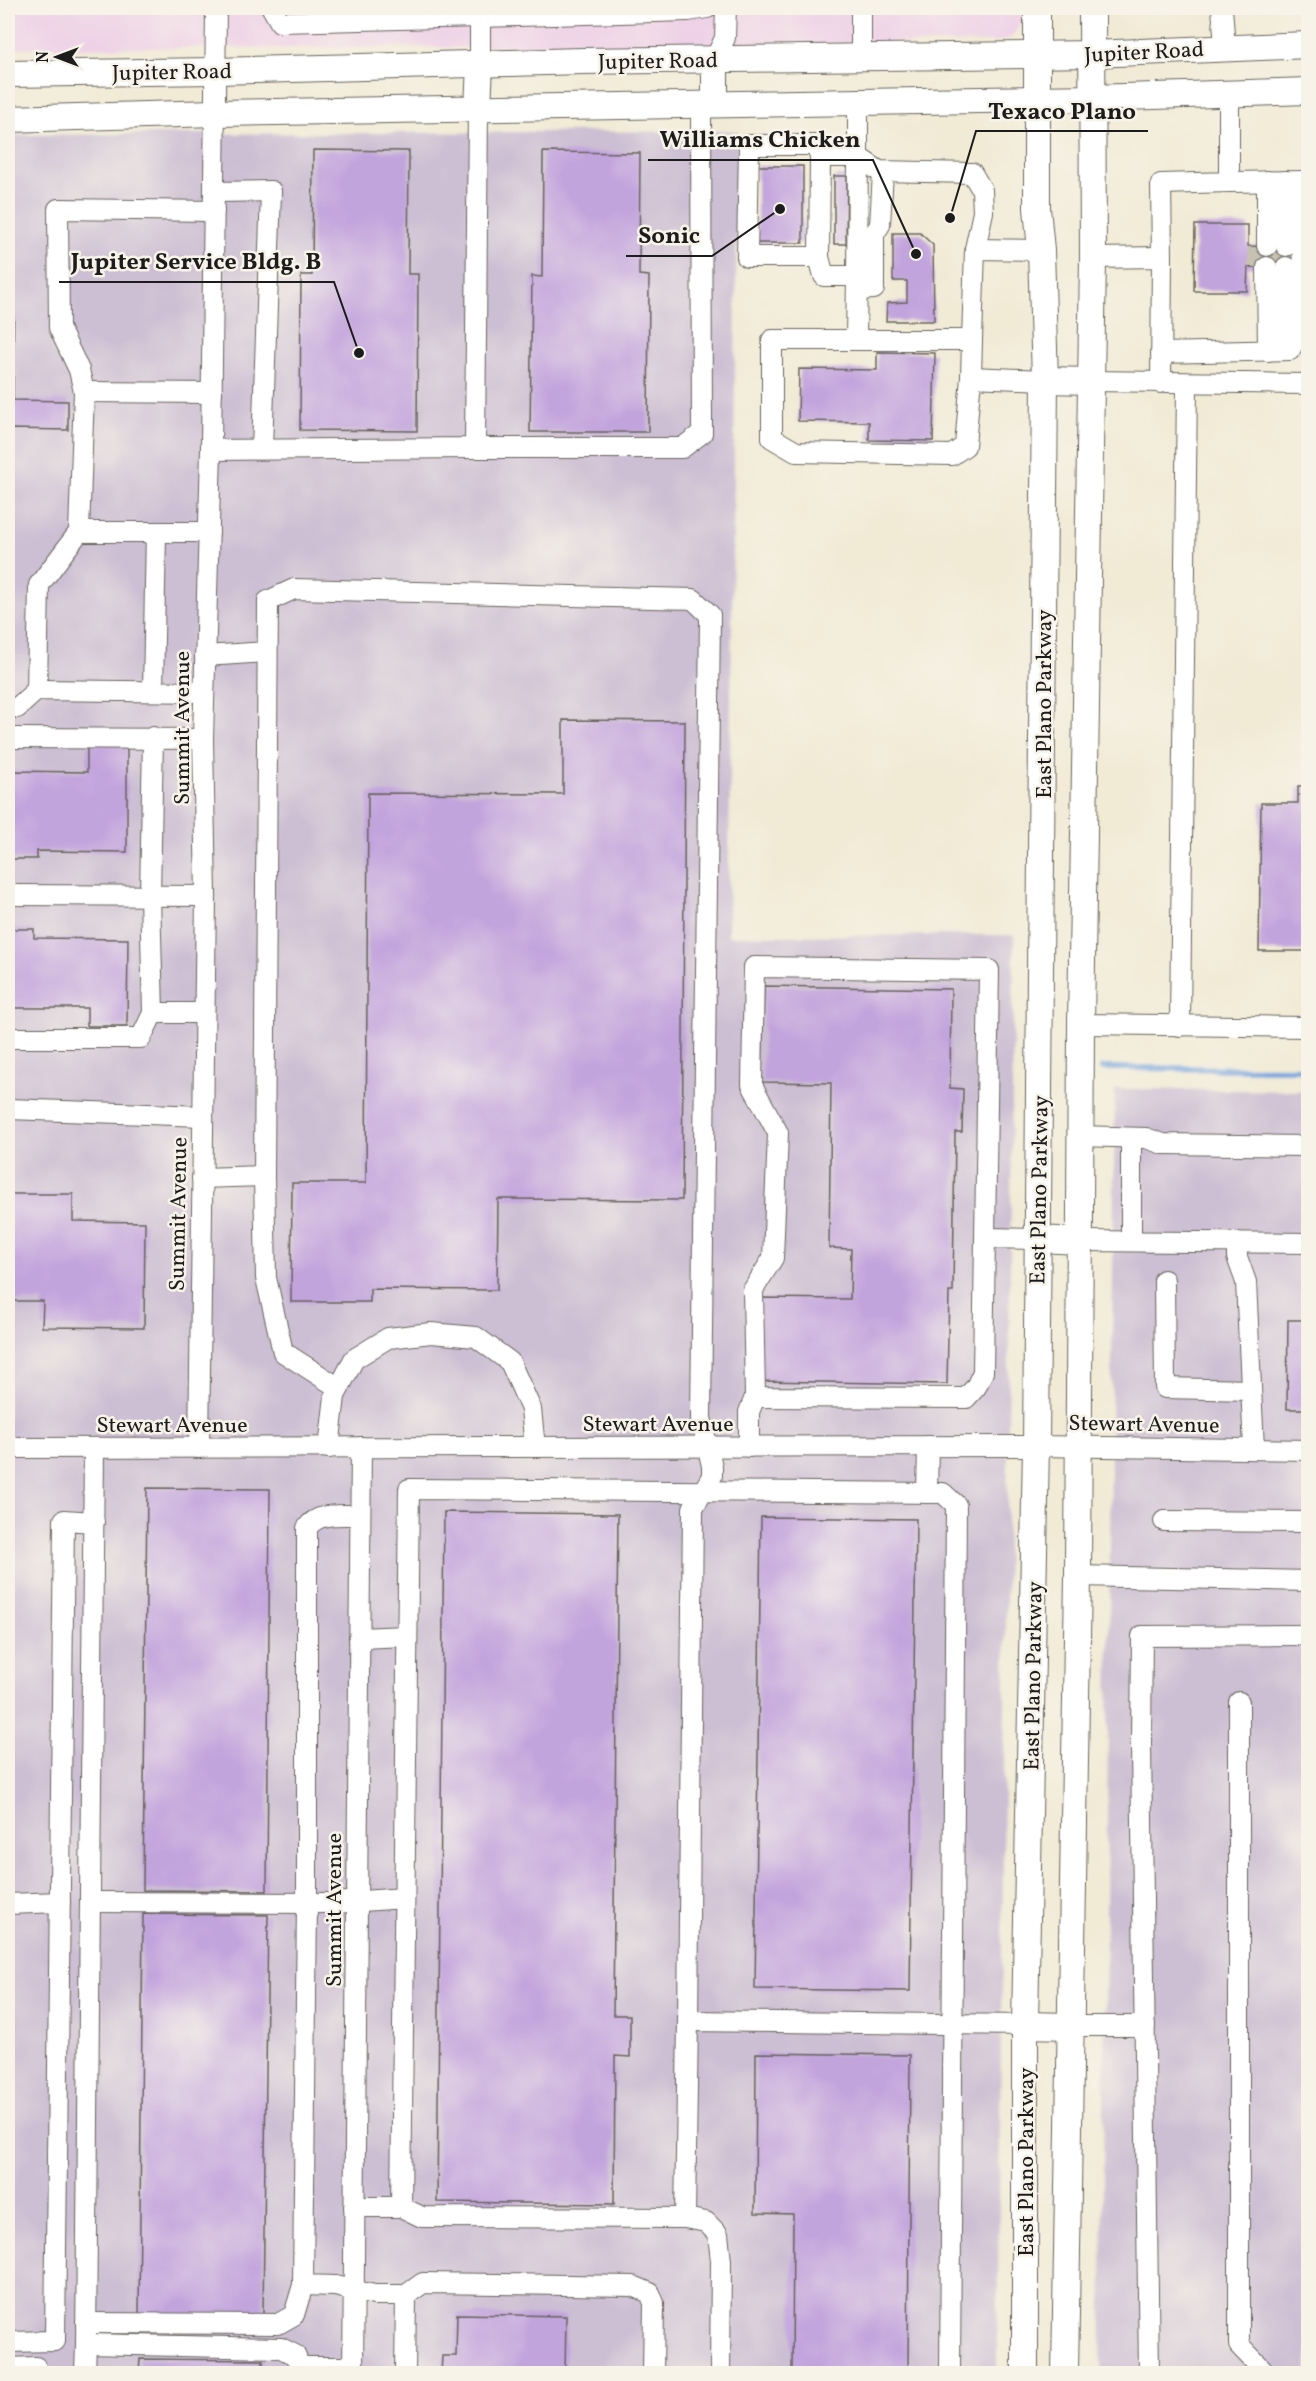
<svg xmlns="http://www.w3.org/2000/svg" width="1316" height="2381" viewBox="0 0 1316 2381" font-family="Vollkorn,serif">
<rect width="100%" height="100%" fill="#f7f3e8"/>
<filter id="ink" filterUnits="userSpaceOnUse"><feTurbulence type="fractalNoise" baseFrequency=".0167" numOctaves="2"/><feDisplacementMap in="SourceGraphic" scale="12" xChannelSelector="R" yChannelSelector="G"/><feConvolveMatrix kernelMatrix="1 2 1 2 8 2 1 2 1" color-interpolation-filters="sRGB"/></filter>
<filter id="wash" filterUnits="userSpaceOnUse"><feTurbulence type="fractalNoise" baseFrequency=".008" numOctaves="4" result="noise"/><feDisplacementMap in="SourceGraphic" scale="24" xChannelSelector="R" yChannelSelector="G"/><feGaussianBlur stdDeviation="1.35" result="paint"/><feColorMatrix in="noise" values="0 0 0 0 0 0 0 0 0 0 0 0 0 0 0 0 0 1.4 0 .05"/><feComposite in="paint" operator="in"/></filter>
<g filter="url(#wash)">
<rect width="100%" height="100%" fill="#f1ead5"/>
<path fill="#eed0e7" d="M8 8H1022V20L1013 36 998 42 692 47 8 48Z"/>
<g fill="#ccbed3">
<path d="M738 131 728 936 1014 935 997 2373H8V135Z"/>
<path d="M1115 1089 1308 1091V2373L1101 2374Z"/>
</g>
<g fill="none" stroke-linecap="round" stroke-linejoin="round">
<path stroke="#74a4de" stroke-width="6" d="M1102 1068 1308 1069"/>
</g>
<g id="blocks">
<g fill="#c2a4dd">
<path d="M313 150 409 151 408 274H418L417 431 300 430 301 275H312Z"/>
<path d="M543 152 640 153 639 275 649 276 648 432H530L532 276 542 277Z"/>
<rect x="757" y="166" width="46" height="77"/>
<path d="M834 176H847L846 244H834Z"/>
<path d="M1195 225H1248V246L1296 247 1295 268 1248 267 1247 291H1194Z"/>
<path d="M893 233H920L933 245 934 321H886L887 303 907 302V281H893Z"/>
<path d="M8 251H14L13 400 68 401V430L11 429 10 547H8Z"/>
<path d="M877 352 935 353 933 441 869 440V422L798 421 799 369 877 370Z"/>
<path d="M563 720 685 721 682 1200 498 1199 497 1290 370 1289V1302H291L292 1183H366L368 793 563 794Z"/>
<path d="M87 744H127V852L37 851V859H8V771L87 772Z"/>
<path d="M1298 786H1308V951H1259L1261 803H1298Z"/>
<path d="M8 929H34V938L128 939 127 1026H87V1008H8Z"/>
<path d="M764 986 951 989 950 1088 963 1089 962 1132H955L953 1292H949L947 1384 759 1381 760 1298 850 1299 851 1249 829 1248 831 1083 762 1082Z"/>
<path d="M8 1194H73V1221L145 1222 144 1328 42 1327 43 1301H8Z"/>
<path d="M1288 1320H1308V1409H1287Z"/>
<path d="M147 1488 270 1489 267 1891 143 1890Z"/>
<path d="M444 1512 618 1514 613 2015H630V2057L615 2056 614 2204 437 2202Z"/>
<path d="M761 1517 916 1519 910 1991 755 1989Z"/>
<path d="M143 1914 268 1915 263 2316 139 2315Z"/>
<path d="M756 2053 910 2055 908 2374H792L793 2214 755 2213Z"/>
<path d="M457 2314 566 2316 565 2374H441L442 2356H456Z"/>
<path d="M140 2359 263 2360V2374H139Z"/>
</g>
</g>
</g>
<g filter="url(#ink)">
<use href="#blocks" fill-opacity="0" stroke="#67645d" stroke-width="1.5"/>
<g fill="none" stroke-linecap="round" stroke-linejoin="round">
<g stroke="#c6c1b0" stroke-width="20" stroke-dasharray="20 10" stroke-linecap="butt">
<path d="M1277 246 1278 267"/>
<path d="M1258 267V246"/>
</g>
<g stroke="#67645d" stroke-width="22">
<g id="minor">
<path d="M272 8 280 22 480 17"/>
<path d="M1222 8 1225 47"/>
<path d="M861 58V8"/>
<path d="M715 59 725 38 726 8"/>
<path d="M480 64V17L688 11 707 8"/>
<path d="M749 145H816L820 157 819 257H747Z"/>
<path d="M820 157H858V102"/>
<path d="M858 157 879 171 972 173 982 190 983 212 975 249"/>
<path d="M1267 181V246"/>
<path d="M1285 181 1286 246"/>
<path d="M1229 182 1308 181"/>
<path d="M214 192 271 191 262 449"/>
<path d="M819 257 824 276H857L856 340H972L975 249 1041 250"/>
<path d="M1162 257 1161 184 1229 182V93"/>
<path d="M1093 258 1162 257 1161 383"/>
<path d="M1267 267 1268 351"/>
<path d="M1286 267V350"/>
<path d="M857 276 858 157"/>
<path d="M857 290 874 289V234L880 225 883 172"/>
<path d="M856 340H772V438L796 452 952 455 965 446 971 377"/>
<path d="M972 340 971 377 1045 380"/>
<path d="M1161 353 1290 350 1303 325 1302 181"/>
<path d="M1091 381 1308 384"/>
<path d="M84 392 212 393"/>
<path d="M475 448H682L702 433 701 104"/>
<path d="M211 450 475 448 478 108"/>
<path d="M79 532H209"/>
<path d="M205 656 267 652"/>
<path d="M37 690 39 585 79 532 84 392 79 370 59 328 58 209 214 211"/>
<path d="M153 691 156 532"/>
<path d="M8 708H17L37 690 204 692"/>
<path d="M153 737 150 896 153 1013"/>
<path d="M8 738 203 739"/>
<path d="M8 895 206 896"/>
<path d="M754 967 989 970 983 1372 976 1387 966 1398 755 1397 753 1290 773 1258 778 1133 752 1085Z"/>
<path d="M1081 1024 1308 1027"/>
<path d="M1180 1026 1187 384"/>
<path d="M8 1038H141L153 1013H204"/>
<path d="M8 1109 203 1116"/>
<path d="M1080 1136 1146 1138 1163 1144 1308 1146"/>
<path d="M264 1176 266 1278 283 1352 339 1388"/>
<path d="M202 1178 264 1176 268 601 294 589 693 599 710 615 701 1418 712 1466V1476L693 1508 688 2021 1025 2025"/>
<path d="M986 1238 1037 1239"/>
<path d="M1080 1241 1308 1243"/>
<path d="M1131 1241V1138"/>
<path d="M1237 1242V1257L1246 1282 1254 1449"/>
<path d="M1164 1280 1165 1388 1251 1390"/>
<path d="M749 1447V1412L755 1397"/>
<path d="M8 1448 1036 1446 1308 1450"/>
<path d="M199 1448 206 896 203 739 211 450 216 8"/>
<path d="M329 1448 335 1396 354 1359 388 1338 431 1333 476 1337 510 1362 531 1409 535 1447"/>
<path d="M927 1493 928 1446"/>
<path d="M360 1515C342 1516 318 1511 307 1528V1902L303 2285 335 2286 374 2295H406L423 2283 633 2286 650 2293 654 2303 653 2374"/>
<path d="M1164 1521 1308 1522"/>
<path d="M1078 1576 1308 1581"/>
<path d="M359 1638 407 1636"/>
<path d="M1239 1702V2345L1267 2374"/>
<path d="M90 1902 335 1903 404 1898"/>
<path d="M8 1904 60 1902"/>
<path d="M1072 2026H1145"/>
<path d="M354 2207H401L422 2217 685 2218 706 2222 718 2234 721 2261 720 2374"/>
<path d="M401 2207 409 1489 943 1493 956 1505 950 2374"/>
<path d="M685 2218 688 2021"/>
<path d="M86 2323 278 2324 294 2315 303 2285"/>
<path d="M8 2342 55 2341 64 1520 94 1522"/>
<path d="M86 2344 94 1448"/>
<path d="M300 2367H353"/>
<path d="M8 2368 36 2367V2374"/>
<path d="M85 2374 86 2344 281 2348 295 2355 300 2367V2374"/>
<path d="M353 2374 361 1447"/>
<path d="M405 2374 406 2295"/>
<path d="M1149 2374 1141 1743 1142 1636 1308 1635"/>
</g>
</g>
<g stroke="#67645d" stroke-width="28">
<g id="major">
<path d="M8 74 215 71 582 61 1092 54 1308 45"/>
<path d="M715 104V59"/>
<path d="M478 108 480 64"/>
<path d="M8 119 215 113 1092 98 1308 91"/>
<path d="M1045 380 1091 381"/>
<path d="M1037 1239 1080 1241"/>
<path d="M1025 2025 1072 2026"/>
<path d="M1025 2374V2025L1036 1446 1045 380 1041 250 1037 208V8"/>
<path d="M1065 2374 1078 1576 1081 1024 1093 258 1092 8"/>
</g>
</g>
<use href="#minor" stroke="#fff" stroke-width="20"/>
<use href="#major" stroke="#fff" stroke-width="26"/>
</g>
</g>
<g text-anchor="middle" stroke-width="5" stroke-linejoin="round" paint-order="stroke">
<g font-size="22" fill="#1c1c1c" stroke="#f7f3e8">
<text transform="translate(1144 51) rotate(-3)" y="8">Jupiter Road</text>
<text transform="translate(658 60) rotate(-1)" y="8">Jupiter Road</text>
<text transform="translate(172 71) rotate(-1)" y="8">Jupiter Road</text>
<text transform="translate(1043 704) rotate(-90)" y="8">East Plano Parkway</text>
<text transform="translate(181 728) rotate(-90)" y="8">Summit Avenue</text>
<text transform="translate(1038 1190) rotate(-89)" y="8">East Plano Parkway</text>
<text transform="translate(177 1214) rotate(-89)" y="8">Summit Avenue</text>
<text x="658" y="1431">Stewart Avenue</text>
<text transform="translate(1144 1423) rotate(1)" y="8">Stewart Avenue</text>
<text x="172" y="1432">Stewart Avenue</text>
<text transform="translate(1032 1676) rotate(-89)" y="8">East Plano Parkway</text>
<text transform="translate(333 1910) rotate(-90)" y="8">Summit Avenue</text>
<text transform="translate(1025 2162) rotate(-90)" y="8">East Plano Parkway</text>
</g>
</g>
<path fill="none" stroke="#1c1c1c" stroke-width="2" d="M950 218L976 131H1148M916 254L873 160H648M780 209L712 256H626M359 353L334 282H59"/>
<g fill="#1c1c1c" stroke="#f7f3e8" stroke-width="2">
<circle cx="950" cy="218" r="6"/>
<circle cx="916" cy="254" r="6"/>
<circle cx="780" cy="209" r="6"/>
<circle cx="359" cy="353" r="6"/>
</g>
<g font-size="24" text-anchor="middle" font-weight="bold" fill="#1c1c1c" stroke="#f7f3e8" stroke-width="5" stroke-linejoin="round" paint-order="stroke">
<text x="1062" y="119">Texaco Plano</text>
<text x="760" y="147">Williams Chicken</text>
<text x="669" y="243">Sonic</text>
<text x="196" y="269">Jupiter Service Bldg. B</text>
</g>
<rect width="1316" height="2381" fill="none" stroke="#f7f3e8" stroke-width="30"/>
<g transform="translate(57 57) rotate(270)" stroke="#f7f3e8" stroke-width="4.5" paint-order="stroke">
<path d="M0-4.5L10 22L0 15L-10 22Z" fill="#1c1c1c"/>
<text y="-9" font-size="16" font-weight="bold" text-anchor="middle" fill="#1c1c1c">N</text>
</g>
</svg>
